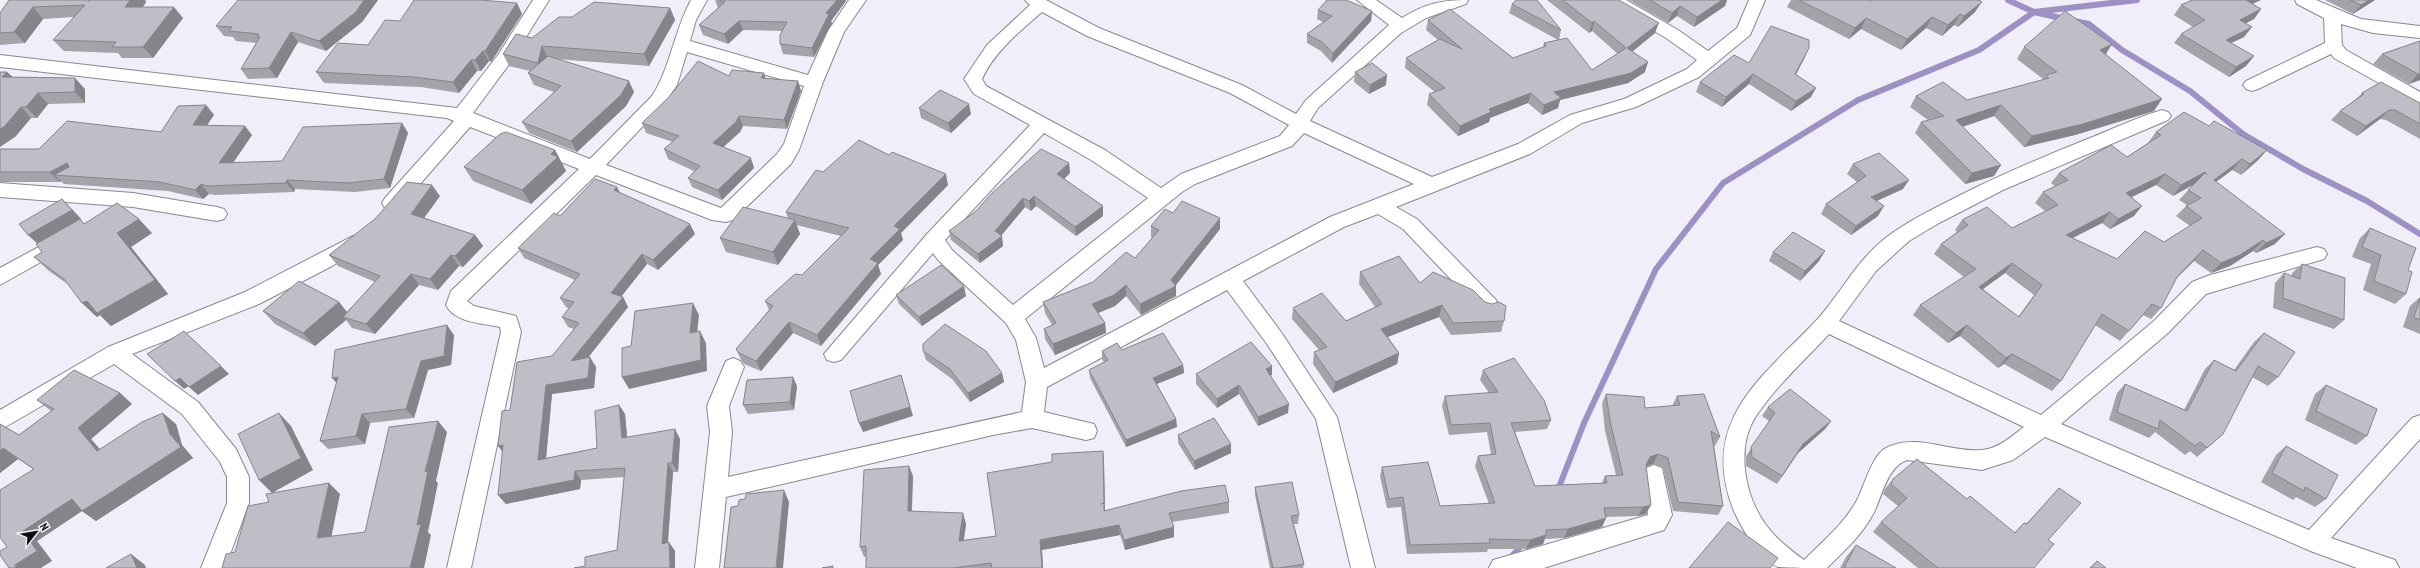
<svg xmlns="http://www.w3.org/2000/svg" width="2420" height="568" viewBox="0 0 2420 568" font-family="'PT Sans Narrow',sans-serif">
<rect width="100%" height="100%" fill="#f0eef8"/>
<g fill="none" stroke-linecap="round" stroke-linejoin="round">
<g stroke="#9d90c4" stroke-width="6">
<path d="M2008 0 2034 12 2065 19"/>
<path d="M2074 21 2089 24 2122 50 2190 91 2243 134 2303 169 2367 201 2420 234"/>
<path d="M1557 492 1584 423 1656 269 1723 183 1858 100 1979 50 2034 12 2137 0"/>
<path d="M1501 568 1523 544"/>
</g>
<g stroke="#898790" stroke-width="2">
<g id="street">
<path d="M533 0H549L510 63 473 113 590 159 652 96C670 69 674 31 691 0H707L696 20 690 41 808 75 828 31 849 0H866L844 32 823 82 799 150 791 164 733 220 726 222 712 220 596 175 467 301 474 306 516 316 521 332 471 568H447L501 332 500 327C482 323 455 323 446 305L451 291 579 169 470 127 399 208 392 210 385 208 382 203 385 198 454 121 447 118 0 67V55L457 108 498 55ZM687 52 804 86 784 144 777 154 721 208 606 165 664 104 677 85Z"/>
<path d="M1025 0H1046L1099 28 1242 85 1296 114 1306 100 1389 25 1357 0H1376L1402 18C1424 4 1442 0 1468 0L1466 4 1426 18 1401 33 1318 108 1310 121 1432 177 1518 144 1570 115 1624 99 1687 69 1697 60 1666 38 1608 4 1606 0H1626L1678 30 1708 51 1737 28 1749 0H1765L1750 35 1699 77 1636 107 1582 123 1530 154 1396 207 1417 219 1496 300 1499 306 1496 312 1489 314 1482 312 1403 229 1378 214 1344 227 1243 281 1281 332 1337 417 1375 568H1351L1316 419 1267 344 1227 290 1047 387 1044 412 1094 424 1097 431 1094 438 1086 440 1032 428 993 435 726 497 719 568H695L710 432 707 406 726 361 733 358 740 361 744 367 729 406 732 432 728 477 1022 412 1026 382 1016 340 1006 323 938 260 933 253 841 360 834 362 827 360 824 354 927 234 1030 125 974 94 964 79 987 45 1030 5ZM1042 12 1087 36 1230 93 1289 125 1280 136 1181 174 1161 188 1105 150 986 86 982 79C994 52 1020 31 1042 12ZM1044 133 1091 160 1148 198 1013 305 952 250 945 240ZM1304 133 1414 184 1330 217 1044 368 1036 338 1025 319 1182 192 1195 184 1292 146Z"/>
<path d="M2295 0H2316L2361 19 2420 26V38L2373 33 2341 24 2342 45 2346 50 2420 92V106L2334 58 2331 54 2258 89 2252 91 2246 89 2243 85 2246 81 2325 43 2324 18 2297 4Z"/>
<path d="M2162 110 2168 112 2171 116 2168 120 2003 190 1939 223 1909 241 1876 271 1839 321 2041 415 2154 321 2192 282 2210 275 2317 247 2324 249 2327 254 2324 259 2206 294 2168 333 2061 424 2309 530 2412 418 2420 415V439L2331 538 2395 560 2399 568H2357L2313 552 2045 437 2013 460 1982 470 1907 460C1886 467 1882 499 1872 516 1861 536 1843 552 1827 568 1816 568 1787 568 1778 567 1759 559 1742 529 1734 511 1699 425 1757 381 1811 326 1838 299 1853 265 1882 241 1900 226 1921 215 1941 205 1986 181 2033 161 2080 142 2107 132 2134 118 2162 110ZM1829 334 2024 427C2012 436 1998 449 1982 450 1951 453 1916 432 1886 448 1872 455 1864 487 1857 500 1845 523 1822 542 1804 560 1791 550 1776 539 1766 525 1745 497 1735 448 1756 416 1776 386 1804 361 1829 334Z"/>
<path d="M0 183 133 193 217 207 224 209 227 214 224 219 217 221 133 207 0 197Z"/>
<path d="M353 236 360 238 363 243 360 248 332 266 259 304 132 354 198 402 236 449 249 477V503L225 568H201L227 503V477L220 462 182 414 114 364 0 430V410L108 347 245 292Z"/>
<path d="M57 237 64 239 67 244 64 249 0 285V268Z"/>
<path d="M1654 465 1662 468 1672 515 1664 530 1544 568H1489L1493 560 1648 515 1643 475 1646 468Z"/>
</g>
</g>
<use href="#street" fill="#fff" fill-rule="evenodd"/>
</g>
<g fill="#a4a3aa" fill-rule="evenodd">
<path d="M9 0H145L146 2 143 7 183 18 153 58H122L118 53 64 51 53 40 74 17 43 19 25 43 0 45V13Z"/>
<path d="M238 0H378L362 22 326 51 298 42 277 78 248 79 241 69 256 43 236 41 233 37 224 36 216 26Z"/>
<path d="M715 0H846V1L831 21 832 23 814 57 783 54 780 44 782 31 743 30 728 44 703 35 699 25 718 8Z"/>
<path d="M1547 0H1619L1655 33 1632 52 1645 72 1628 83 1560 100 1558 108 1542 115 1528 103 1490 118 1489 122 1458 136 1427 105 1429 94 1435 92 1405 68 1406 58 1438 40 1426 30 1428 20 1513 58 1543 47 1544 43 1558 40 1509 13 1512 4 1561 30 1559 40 1592 70 1618 54 1592 31 1589 33Z"/>
<path d="M1629 0H1727L1725 6 1694 27 1677 16 1668 23Z"/>
<path d="M1791 0H1868L1870 1 1975 12 1958 27 1954 25 1942 36 1926 28 1901 50 1861 29 1849 39 1787 7Z"/>
<path d="M2192 0H2261L2252 4 2261 9 2254 19 2246 23 2244 37 2231 43 2254 56 2246 66 2229 77 2174 43 2181 34 2193 27 2174 15 2181 5Z"/>
<path d="M2325 0H2375L2353 14Z"/>
<path d="M517 3 522 14 491 62 489 61 481 71H477L459 93 421 87 324 83 316 72 368 45 400 21Z"/>
<path d="M670 8 675 20 649 66 555 59 634 92 626 106 577 152 529 133 522 122 554 92 534 85 528 73 530 71 509 66 503 54 572 17Z"/>
<path d="M1318 10 1372 11 1371 21 1332 63 1321 51 1307 43V34L1323 22 1317 19Z"/>
<path d="M2420 41V80L2409 84 2373 64 2382 54Z"/>
<path d="M2112 44 2106 54 2154 111 2075 135 2024 147 1994 116 1963 127 1994 176 1965 184 1915 133 1921 122 1928 120 1910 107 1916 96 1967 100 2043 80V79L2017 59 2024 47Z"/>
<path d="M1805 57 1796 74 1811 97 1791 111 1749 84 1722 107 1696 92 1700 82 1749 63Z"/>
<path d="M7 72 13 77 85 89V103L48 104 37 118H31L15 137Z"/>
<path d="M1355 72 1386 85 1369 94 1354 82Z"/>
<path d="M729 76 798 81 801 91 787 129 743 126 740 132 723 147 754 168 722 200 692 187 688 178 694 171 668 159 664 149 673 142 646 133 642 123Z"/>
<path d="M2362 93 2420 103V139L2386 120 2380 119 2357 136 2331 120 2340 111 2356 99Z"/>
<path d="M206 105 214 115 207 125 252 135 233 163 282 161 402 123 408 133 390 188 355 192 295 189 294 192 215 195 209 194 203 199 168 191 64 184 61 181 60 182H0V149H39L161 132Z"/>
<path d="M919 108 971 114 951 133 921 118Z"/>
<path d="M2209 126 2267 150 2257 161 2241 175 2232 170 2216 182 2275 244 2256 253 2253 251 2230 266 2211 273 2194 261 2176 279 2161 308 2151 319 2143 315 2120 341 2095 325 2061 381 2052 391 2004 364 1998 368 1960 336 1948 343 1913 315 1920 305 1964 277 1934 254 1941 244 1957 232 1955 230 1962 220 2012 228 2045 211 2035 203 2043 192 2055 186 2051 183 2059 173 2127 157 2148 143 2156 132ZM2156 185 2173 196 2193 185 2179 200 2187 205 2176 216 2190 226 2164 242 2117 259 2073 238 2102 223 2110 229 2134 216 2131 197ZM2005 273 2034 295 2018 317 1983 289Z"/>
<path d="M555 150 566 171 531 204 473 181 464 167Z"/>
<path d="M1069 163 1070 173 1064 179 1103 206V216L1076 236 1036 206 1031 211 1025 207 1001 236 1003 246 980 263 951 240 949 231Z"/>
<path d="M1853 164 1903 189 1877 201 1878 216 1851 235 1821 214 1826 204 1857 182 1847 174Z"/>
<path d="M823 172 948 185 901 233 903 240 878 265 881 274 821 346 793 333 761 371 744 364 741 360 736 349 769 310 765 301 802 275 841 236 796 225 800 234 778 265 726 252 720 238 788 219 786 212Z"/>
<path d="M617 187 620 193 695 234 658 270 647 264 621 297H623L628 307 588 358 596 367 594 388 552 394 546 458 597 448 619 405 625 414 627 437 680 439 678 472H673L668 542 675 551 585 566 617 550 624 477 581 480 580 489 506 504 498 495 510 410 574 329 568 327 562 317 569 309 566 307 560 298 575 280 524 258 518 248 560 216Z"/>
<path d="M440 196 424 218 475 235 483 246 463 267 459 266 438 290 419 285 375 334 352 328 346 320 315 346 275 324 263 311 339 302 347 312 375 282 338 266 329 255Z"/>
<path d="M72 209 81 219 80 220 85 224 152 233 131 247 168 294 111 326 100 315 97 317 82 303 69 285 49 271 34 257 42 252 37 243 28 235Z"/>
<path d="M1173 213 1220 229 1176 285V296L1141 315 1126 296 1115 306 1098 313 1105 323 1106 333 1055 355 1045 339 1044 329 1052 325 1045 313 1043 302 1093 282 1135 258 1152 238 1151 237V226Z"/>
<path d="M2370 228 2408 270 2406 294 2395 304 2363 290 2371 264 2352 257 2360 238Z"/>
<path d="M1773 252 1819 261 1800 281 1769 261Z"/>
<path d="M2302 264 2344 320 2334 329 2273 308 2275 283 2284 273 2292 276V273Z"/>
<path d="M1360 272 1420 283 1485 302 1504 321 1501 332 1451 335 1439 317 1388 337 1399 353 1397 364 1333 393 1313 364 1314 352 1319 350 1292 319 1293 308 1346 321 1375 307 1359 284Z"/>
<path d="M896 295 966 296 922 326 899 304Z"/>
<path d="M2420 297V334L2403 327 2410 306Z"/>
<path d="M2264 333 2278 377 2268 386 2252 377 2213 443 2197 457 2190 451 2185 455 2155 432 2149 438 2109 420 2117 393 2125 384 2184 410 2205 369 2214 360 2234 370 2254 342Z"/>
<path d="M454 335 451 365 428 370 414 418 370 423 365 444 328 449 320 441Z"/>
<path d="M1122 350 1183 365 1184 373 1157 384 1176 419 1177 427 1126 447 1090 378 1089 370 1104 362 1102 359V351Z"/>
<path d="M923 351 1002 373 1004 382 970 402 952 379 926 360Z"/>
<path d="M1272 366V375H1270L1288 413 1258 426 1239 394 1217 408 1196 384V374Z"/>
<path d="M1483 370 1551 420 1547 429 1515 432 1535 486 1602 483 1605 476 1616 475 1605 431 1602 403 1606 394 1645 408 1672 406 1677 396 1720 437 1715 446 1714 445 1723 506 1718 515 1673 511 1663 468 1653 464 1646 466V514L1638 516 1606 517 1602 527 1564 538 1545 539 1543 544 1526 549H1488L1487 552 1407 554 1401 507 1387 508 1380 476 1382 467 1440 506 1489 504 1475 466 1478 456 1491 454 1487 432 1449 435 1442 406 1445 396 1489 393 1480 380Z"/>
<path d="M2326 385 2367 436 2356 445 2305 420 2315 394Z"/>
<path d="M797 386 794 410 748 414 743 405Z"/>
<path d="M120 393 132 404 91 439 100 449 176 424 182 445 193 458 96 521 82 511 37 541 52 561 7 547 33 469 18 459 0 473V424L19 435 51 411 37 400Z"/>
<path d="M1768 407 1831 421 1825 429 1798 453 1777 484 1746 466V456L1769 421 1762 416Z"/>
<path d="M1178 435 1231 444V453L1195 470 1178 443Z"/>
<path d="M2286 446 2326 499 2315 507 2296 497 2293 500 2261 482 2276 455Z"/>
<path d="M1103 451 1104 461 1105 511 1229 502V513L1172 522 1174 527V537L1125 550 1120 535 1042 550 1043 568H866V556L864 557 860 547 913 476 912 511 966 524 964 540 996 536 1052 462Z"/>
<path d="M1893 479 1967 499 2014 533 2024 523 2026 524 2059 488 2048 540 2034 568H1918L1873 532 1881 522 1898 506 1883 494 1885 489Z"/>
<path d="M1255 487 1299 515 1298 524H1294L1304 564 1303 568H1270L1255 495Z"/>
<path d="M1856 545 1896 568H1840L1846 557Z"/>
<path d="M2097 561 2106 568H2089Z"/>
</g>
<g fill="#86848b">
<path d="M130 0H145L146 2 135 18 125 7Z"/>
<path d="M364 0H378L362 22 326 51 319 41Z"/>
<path d="M837 0H846V1L831 21 832 23 814 57 812 48 826 13Z"/>
<path d="M1722 0H1727L1725 6 1694 27 1697 17Z"/>
<path d="M2246 0H2261L2239 10Z"/>
<path d="M2369 0H2375L2353 14 2361 5Z"/>
<path d="M1982 2 1975 12 1958 27 1964 16Z"/>
<path d="M517 3 522 14 491 62 485 51Z"/>
<path d="M1680 6 1677 16 1668 23 1672 13Z"/>
<path d="M33 7 43 19 25 43 14 32Z"/>
<path d="M174 7 183 18 153 58 143 47Z"/>
<path d="M670 8 675 20 649 66 644 54Z"/>
<path d="M2261 9 2254 19 2233 30 2240 20Z"/>
<path d="M1372 11 1371 21 1332 63 1333 53Z"/>
<path d="M1960 14 1954 25 1942 36 1948 25Z"/>
<path d="M1932 17 1926 28 1901 50 1907 39Z"/>
<path d="M1866 18 1861 29 1849 39 1855 28Z"/>
<path d="M739 21 743 30 728 44 724 34Z"/>
<path d="M1594 21 1592 31 1589 33 1592 23Z"/>
<path d="M1659 23 1655 33 1624 58 1627 48Z"/>
<path d="M2252 27 2244 37 2218 49 2226 40Z"/>
<path d="M291 32 298 42 277 78 269 68Z"/>
<path d="M2112 44 2105 55 2100 50Z"/>
<path d="M542 46 548 58 545 75 538 63Z"/>
<path d="M1809 48 1805 57 1791 84 1795 74Z"/>
<path d="M483 51 489 61 481 71 475 60Z"/>
<path d="M2254 56 2246 66 2229 77 2236 67Z"/>
<path d="M471 60 477 71 459 93 453 82Z"/>
<path d="M1648 62 1645 72 1628 83 1560 100 1558 108 1542 115 1544 105 1554 92Z"/>
<path d="M7 72 18 82 2 77Z"/>
<path d="M764 73 767 82 761 78Z"/>
<path d="M1753 74 1749 84 1722 107 1726 97Z"/>
<path d="M2418 74H2420V80L2409 84Z"/>
<path d="M1387 75 1386 85 1369 94 1370 85Z"/>
<path d="M75 78 85 89V103L75 92Z"/>
<path d="M629 81 634 92 626 106 577 152 571 141Z"/>
<path d="M798 81 801 91 787 129 784 120Z"/>
<path d="M1816 88 1811 97 1791 111 1796 101Z"/>
<path d="M38 93 48 104 37 118 26 107Z"/>
<path d="M1531 93 1528 103 1490 118 1489 122 1458 136 1460 126 1489 109Z"/>
<path d="M2162 99 2154 111 2075 135 2024 147 2032 136Z"/>
<path d="M969 104 971 114 951 133 948 123Z"/>
<path d="M206 105 214 115 201 134 193 125Z"/>
<path d="M2001 105 1994 116 1949 131 1956 120Z"/>
<path d="M21 107 31 118 15 137 0 147V129Z"/>
<path d="M2389 110 2380 119 2357 136 2366 126Z"/>
<path d="M739 116 743 126 740 132 717 153 713 143Z"/>
<path d="M402 123 408 133 390 188 384 179Z"/>
<path d="M245 126 252 135 226 173 219 163Z"/>
<path d="M555 150 566 171 531 204 522 190 551 154Z"/>
<path d="M2267 150 2257 161 2241 175 2250 164Z"/>
<path d="M751 158 754 168 722 200 718 190Z"/>
<path d="M2242 159 2232 170 2205 190 2214 180Z"/>
<path d="M67 163 76 173 54 175 61 181 60 182 50 172Z"/>
<path d="M1069 163 1070 173 1059 184 1057 174Z"/>
<path d="M2001 165 1994 176 1965 184 1972 173Z"/>
<path d="M2205 172 2196 183 2173 196 2181 185Z"/>
<path d="M946 174 948 185 901 233 903 240 878 265 881 274 821 346 817 335 894 226Z"/>
<path d="M2165 174 2156 185 2118 204 2126 193Z"/>
<path d="M287 180 295 189 294 192 286 183Z"/>
<path d="M1909 180 1903 189 1865 206 1871 197Z"/>
<path d="M201 184 209 194 203 199 195 190Z"/>
<path d="M432 185 440 196 419 225 411 214Z"/>
<path d="M617 187 622 197 614 190Z"/>
<path d="M1034 196 1036 206 1031 211 1029 201Z"/>
<path d="M1023 198 1025 207 998 239 1002 236 1003 246 980 263 978 254 995 231Z"/>
<path d="M62 199 81 219 80 220 98 238 38 244 28 235Z"/>
<path d="M1103 206V216L1076 236 1075 227Z"/>
<path d="M1884 206 1878 216 1851 235 1856 226Z"/>
<path d="M2142 206 2134 216 2110 229 2118 219Z"/>
<path d="M2110 212 2102 223 2058 245 2066 235Z"/>
<path d="M1220 218V229L1175 286H1176V296L1141 315 1140 304 1171 280Z"/>
<path d="M139 219 152 233 131 247 168 294 111 326 100 315 97 317 82 303 117 233Z"/>
<path d="M795 220 800 234 778 265 773 252Z"/>
<path d="M690 224 695 234 658 270 653 260Z"/>
<path d="M2285 234 2275 244 2256 253 2266 243Z"/>
<path d="M475 235 483 246 463 267 455 256Z"/>
<path d="M2263 240 2253 251 2230 266 2211 273 2221 263Z"/>
<path d="M2203 250 2194 261 2167 287 2177 277Z"/>
<path d="M1825 251 1819 261 1800 281 1805 271Z"/>
<path d="M642 254 647 264 616 303 611 293Z"/>
<path d="M451 255 459 266 438 290 430 279Z"/>
<path d="M2012 263 2005 273 1972 297 1979 287Z"/>
<path d="M411 274 419 285 375 334 366 324Z"/>
<path d="M1126 285V296L1115 306 1093 315 1092 304Z"/>
<path d="M964 286 966 296 922 326 919 317Z"/>
<path d="M623 297 628 307 577 371 571 361Z"/>
<path d="M339 302 350 316 343 317 346 320 315 346 303 333Z"/>
<path d="M693 303 699 315 696 345 690 333Z"/>
<path d="M1442 305 1439 317 1379 340 1381 329Z"/>
<path d="M789 322 793 333 761 371 756 361Z"/>
<path d="M1105 323 1106 333 1055 355 1053 344Z"/>
<path d="M447 325 454 335 451 365 428 370 414 418 406 409 421 361Z"/>
<path d="M1967 325 1960 336 1948 343 1956 333Z"/>
<path d="M700 331 706 343 707 371 629 389 622 377Z"/>
<path d="M1399 353 1397 364 1333 393 1335 382Z"/>
<path d="M2012 354 2004 364 1998 368 2006 358Z"/>
<path d="M590 357 596 367 594 388 552 394 545 469 538 460 546 385Z"/>
<path d="M1183 365 1184 373 1154 385 1153 378Z"/>
<path d="M221 366 229 374 198 395 189 387Z"/>
<path d="M1272 366V375L1266 378V369Z"/>
<path d="M1002 373 1004 382 970 402 968 393Z"/>
<path d="M901 375 913 416 863 432 859 423Z"/>
<path d="M338 377 340 387 332 378Z"/>
<path d="M793 377 797 386 794 410 790 402Z"/>
<path d="M180 378 189 386 184 389 175 381Z"/>
<path d="M1239 385V394L1217 408V399Z"/>
<path d="M120 393 132 404 91 439 110 462 97 451 78 428Z"/>
<path d="M1289 404 1288 413 1258 426V417Z"/>
<path d="M619 405 625 414 628 447 622 438Z"/>
<path d="M163 413 176 424 182 445 193 458 96 521 82 511 37 541 52 561 41 568H15L23 531 170 434Z"/>
<path d="M279 413 291 426 313 470 272 493 259 480Z"/>
<path d="M362 414 370 423 365 444 356 436Z"/>
<path d="M1176 419 1177 427 1126 447V440Z"/>
<path d="M438 421 447 432 436 481 438 483 428 532 431 535 424 568H410L425 472Z"/>
<path d="M1831 421 1825 429 1798 453 1777 484 1803 444Z"/>
<path d="M675 429 680 439 678 472 672 463Z"/>
<path d="M1231 444V453L1195 470 1194 461Z"/>
<path d="M503 445 505 455 498 446Z"/>
<path d="M3 448 18 459 0 473V451Z"/>
<path d="M1103 451 1104 461 1105 521 1103 514Z"/>
<path d="M1658 454 1653 464 1645 467 1650 457Z"/>
<path d="M668 463 673 472 667 552 662 544Z"/>
<path d="M909 466 913 476 911 522 908 511Z"/>
<path d="M575 471 581 480 580 489 506 504 498 495Z"/>
<path d="M329 483 340 494 329 549 317 538Z"/>
<path d="M784 490 789 502 783 568H776Z"/>
<path d="M1651 505 1646 514 1638 516 1643 507Z"/>
<path d="M963 513 966 524 962 551 959 541Z"/>
<path d="M1606 518 1602 527 1564 538 1568 529Z"/>
<path d="M1119 525 1120 535 1042 550 1043 568H1042L1040 540Z"/>
<path d="M1174 527V537L1125 550 1124 540Z"/>
<path d="M1546 535 1543 544 1526 549 1530 540Z"/>
<path d="M669 542 675 551V568H670Z"/>
<path d="M131 554 145 565 146 568H137Z"/>
</g>
<g fill="#bfbdc6" stroke="#86848b" fill-rule="evenodd">
<path d="M9 0H90L88 2 90 0H130L125 7H174L143 47H112L116 42 53 40 85 5 33 7 14 32 0 33V13Z"/>
<path d="M238 0H364L356 12 319 41 291 32 269 68 241 69 260 37H257L259 34 229 31 232 27 216 26Z"/>
<path d="M414 0H480L517 3 485 51H483L475 60H471L453 82 414 77 316 72 338 43 368 45 385 20 400 21Z"/>
<path d="M719 0H837L826 13 829 14 812 48 780 44V35L787 22 739 21 724 34 699 25 725 2Z"/>
<path d="M1327 0H1346L1372 11 1333 53 1322 42 1307 34 1332 16 1318 10Z"/>
<path d="M1516 0H1537L1561 30 1512 4Z"/>
<path d="M1563 0H1619L1659 23 1627 48 1648 62 1631 73 1554 92 1561 98 1544 105 1531 93 1489 109 1491 112 1460 126 1429 94 1445 88 1406 58 1440 39 1462 49 1428 20 1450 9 1513 58 1546 46 1544 43 1567 38 1592 70 1626 48 1594 21 1592 23Z"/>
<path d="M1650 0H1722L1697 17 1680 6 1672 13Z"/>
<path d="M1799 0H1868L1870 1 1872 0H1979L1982 2 1964 16 1960 14 1948 25 1932 17 1907 39 1866 18 1855 28Z"/>
<path d="M2192 0H2246L2261 9 2240 20 2252 27 2226 40 2254 56 2236 67 2181 34 2205 20 2181 5Z"/>
<path d="M2350 0H2369L2361 5Z"/>
<path d="M594 2 670 8 644 54 542 46 538 63 503 54 516 34 532 38 559 17H572Z"/>
<path d="M2065 11 2112 44 2100 50 2162 99 2083 124 2032 136 2001 105 1956 120 2001 165 1972 173 1921 122 1944 116 1916 96 1943 82 1967 100 2049 78 2046 75 2057 72 2024 47Z"/>
<path d="M1771 26 1809 40V48L1795 74 1816 88 1796 101 1753 74 1726 97 1700 82 1734 55 1749 63Z"/>
<path d="M2420 41V74H2418L2382 54Z"/>
<path d="M548 56 629 81 621 95 571 141 522 122 561 86 528 73Z"/>
<path d="M698 61 729 76 732 70 764 73 761 78 798 81 784 120 739 116 736 122 713 143 751 158 718 190 688 178 700 166 664 149 679 136 642 123 668 98Z"/>
<path d="M1372 63 1387 75 1370 85 1355 72Z"/>
<path d="M0 72H7L2 77 75 78V92L38 93 26 107H21L4 127 0 129Z"/>
<path d="M2381 82 2420 103V124L2395 110H2389L2366 126 2340 111 2364 94 2362 93Z"/>
<path d="M940 90 969 104 948 123 919 108Z"/>
<path d="M206 105 193 125 245 126 219 163 282 161 303 127 402 123 384 179 348 183 287 180 286 183 207 186 201 184 195 190 160 182 54 175 69 167 67 163 50 172H0V149H39L67 121 161 132 178 106Z"/>
<path d="M2184 112 2209 126 2214 121 2267 150 2250 164 2242 159 2214 180 2285 234 2266 243 2263 240 2240 255 2221 263 2203 250 2177 277 2161 308 2152 304 2129 331 2102 314 2061 381 2012 354 2006 358 1967 325 1956 333 1920 305 1976 269 1941 244 1968 225 1962 220 1987 207 2012 228 2058 205 2043 192 2068 180 2059 173 2111 145 2127 157 2161 135 2156 132ZM2205 172 2207 175 2205 173 2188 190 2201 198 2186 206 2202 218 2164 242 2145 231 2117 259 2066 235 2110 212 2118 219 2142 206 2126 193 2165 174 2181 185ZM2012 263 2042 285 2019 317 1979 287Z"/>
<path d="M506 132 555 150 551 154 558 157 522 190 464 167 500 134Z"/>
<path d="M859 140 889 155 892 152 946 174 894 226 900 229 870 259 878 263 817 335 789 322 756 361 739 353 736 349 773 306 765 301 795 274 802 275 849 228 786 212 816 170 823 172Z"/>
<path d="M1041 149 1069 163 1057 174 1103 206 1075 227 1034 196 1029 201 1023 198 995 231 1002 236 978 254 949 231 976 211 991 194Z"/>
<path d="M1879 153 1909 180 1871 197 1884 206 1856 226 1826 204 1866 176 1853 164Z"/>
<path d="M595 179 617 187 614 190 690 224 653 260 642 254 611 293 623 297 571 361 590 357 588 378 546 385 538 460 597 448 595 411 619 405 622 438 675 429 672 463H668L662 544 669 542 670 568H574L585 566V557L617 550 625 468 575 471 574 480 498 495 503 445 498 446 502 411 510 410 517 362 552 356 579 323 562 317 574 302 560 298 580 274 518 248 554 213 560 216Z"/>
<path d="M407 182 432 185 411 214 475 235 455 256 451 255 430 279 411 274 366 324 343 317 380 276 329 255 376 218Z"/>
<path d="M62 199 72 210 28 235 19 224Z"/>
<path d="M1182 201 1220 218 1171 280 1176 286 1140 304 1126 285 1114 295 1092 304 1105 323 1053 344 1044 329 1056 323 1043 302 1093 282 1126 252 1135 258 1159 230 1151 226 1165 209 1173 213Z"/>
<path d="M117 203 139 219 117 233 155 280 97 313 87 301 82 303 64 279 34 257 42 252 36 244 80 219 84 224Z"/>
<path d="M743 207 795 220 773 252 720 238Z"/>
<path d="M2370 228 2416 248 2408 270 2412 272 2406 294 2374 281 2381 255 2362 247Z"/>
<path d="M1793 232 1825 251 1805 271 1773 252Z"/>
<path d="M1399 256 1420 283 1433 272 1473 290 1485 302 1492 304 1499 302 1506 306 1504 321 1453 323 1442 305 1381 329 1399 353 1335 382 1314 352 1327 347 1293 308 1322 293 1346 321 1382 304 1360 272Z"/>
<path d="M2302 264 2345 278 2344 320 2283 298 2284 273 2300 279Z"/>
<path d="M941 265 964 286 919 317 896 295Z"/>
<path d="M299 281 339 302 303 333 263 311Z"/>
<path d="M2420 298V320L2414 317Z"/>
<path d="M693 303 690 333 700 331 701 360 622 377V348L631 346 635 311Z"/>
<path d="M945 324 986 351 1002 373 968 393 950 369 923 351V344Z"/>
<path d="M447 325 444 356 421 361 406 409 362 414 356 436 320 441 338 377 332 378 335 350Z"/>
<path d="M184 331 221 366 189 387 180 378 175 381 147 354Z"/>
<path d="M1163 333 1183 365 1153 378 1176 419 1126 440 1089 370 1108 360 1102 351 1117 343 1122 350Z"/>
<path d="M2264 333 2295 352 2278 377 2258 366 2223 434 2207 448 2200 442 2195 446 2160 420 2158 429 2117 412 2125 384 2187 411 2214 360 2236 371Z"/>
<path d="M1251 342 1272 366 1266 369 1289 404 1258 417 1239 385 1217 399 1196 374Z"/>
<path d="M1514 358 1544 400 1551 420 1511 423 1535 486 1607 483 1605 476 1623 475 1610 421 1606 394 1644 397 1645 408 1680 405 1677 396 1704 394 1720 437 1711 431 1723 506 1678 502 1668 458 1658 454 1650 457 1646 465 1651 505 1643 507 1604 508 1606 518 1568 529 1546 530V535L1530 540 1489 539 1490 543 1410 545 1403 497 1389 499 1382 467 1428 462 1440 506 1495 503 1478 456 1496 454 1490 423 1451 425 1445 396 1498 392 1483 370Z"/>
<path d="M74 370 120 393 78 428 97 451 142 422 163 413 170 434 181 447 82 511 72 499 23 531 37 551 15 565V568H9L0 555V551L7 547 0 537V490L34 469 3 448 0 451V424L19 435 54 409 37 400Z"/>
<path d="M901 375 910 407 859 423 850 391Z"/>
<path d="M793 377 790 402 743 405 747 380Z"/>
<path d="M2326 385 2377 409 2367 436 2316 411Z"/>
<path d="M1790 389 1831 421 1803 444 1782 476 1752 457 1751 447 1775 413 1768 407Z"/>
<path d="M279 413 301 458 259 480 238 434Z"/>
<path d="M1214 418 1231 444 1194 461 1178 435Z"/>
<path d="M438 421 425 472 428 471 417 525 421 524 410 568H222L226 554 235 552 248 506 269 502 266 494 329 483 317 538 365 532 389 427Z"/>
<path d="M2286 446 2338 475 2326 499 2305 487 2304 491 2272 473Z"/>
<path d="M1103 451 1104 503 1101 504 1104 503V511L1181 491 1225 485 1229 502 1169 513 1174 527 1124 540 1119 525 1040 540 1042 568H992L991 563 953 568H866V546L860 547 864 470 909 466 908 511 963 513 959 541 996 536 987 473 1052 462V454Z"/>
<path d="M1917 459 1967 499 1970 496 2015 533 2024 523 2027 524 2059 488 2081 503 2048 540 2054 544 2034 568H1938L1881 522 1907 498 1891 484 1893 479Z"/>
<path d="M1292 482 1299 515 1291 516 1304 564 1279 568H1273L1255 487Z"/>
<path d="M784 490 776 568H724L731 507 738 506 739 500 745 499 746 494Z"/>
<path d="M1728 522 1778 558 1770 568H1689Z"/>
<path d="M1856 545 1896 568H1844Z"/>
<path d="M131 554 137 568H106Z"/>
<path d="M2097 561 2106 568H2091Z"/>
<path d="M833 566V568H822Z"/>
</g>
<g transform="translate(36 532) rotate(59)" stroke="#f0eef8" stroke-width="3" paint-order="stroke">
<path d="M0-3L7 15L0 10L-7 15Z" fill="#0c0b0e"/>
<text y="-6" font-size="11" font-weight="bold" text-anchor="middle" fill="#0c0b0e">N</text>
</g>
</svg>
